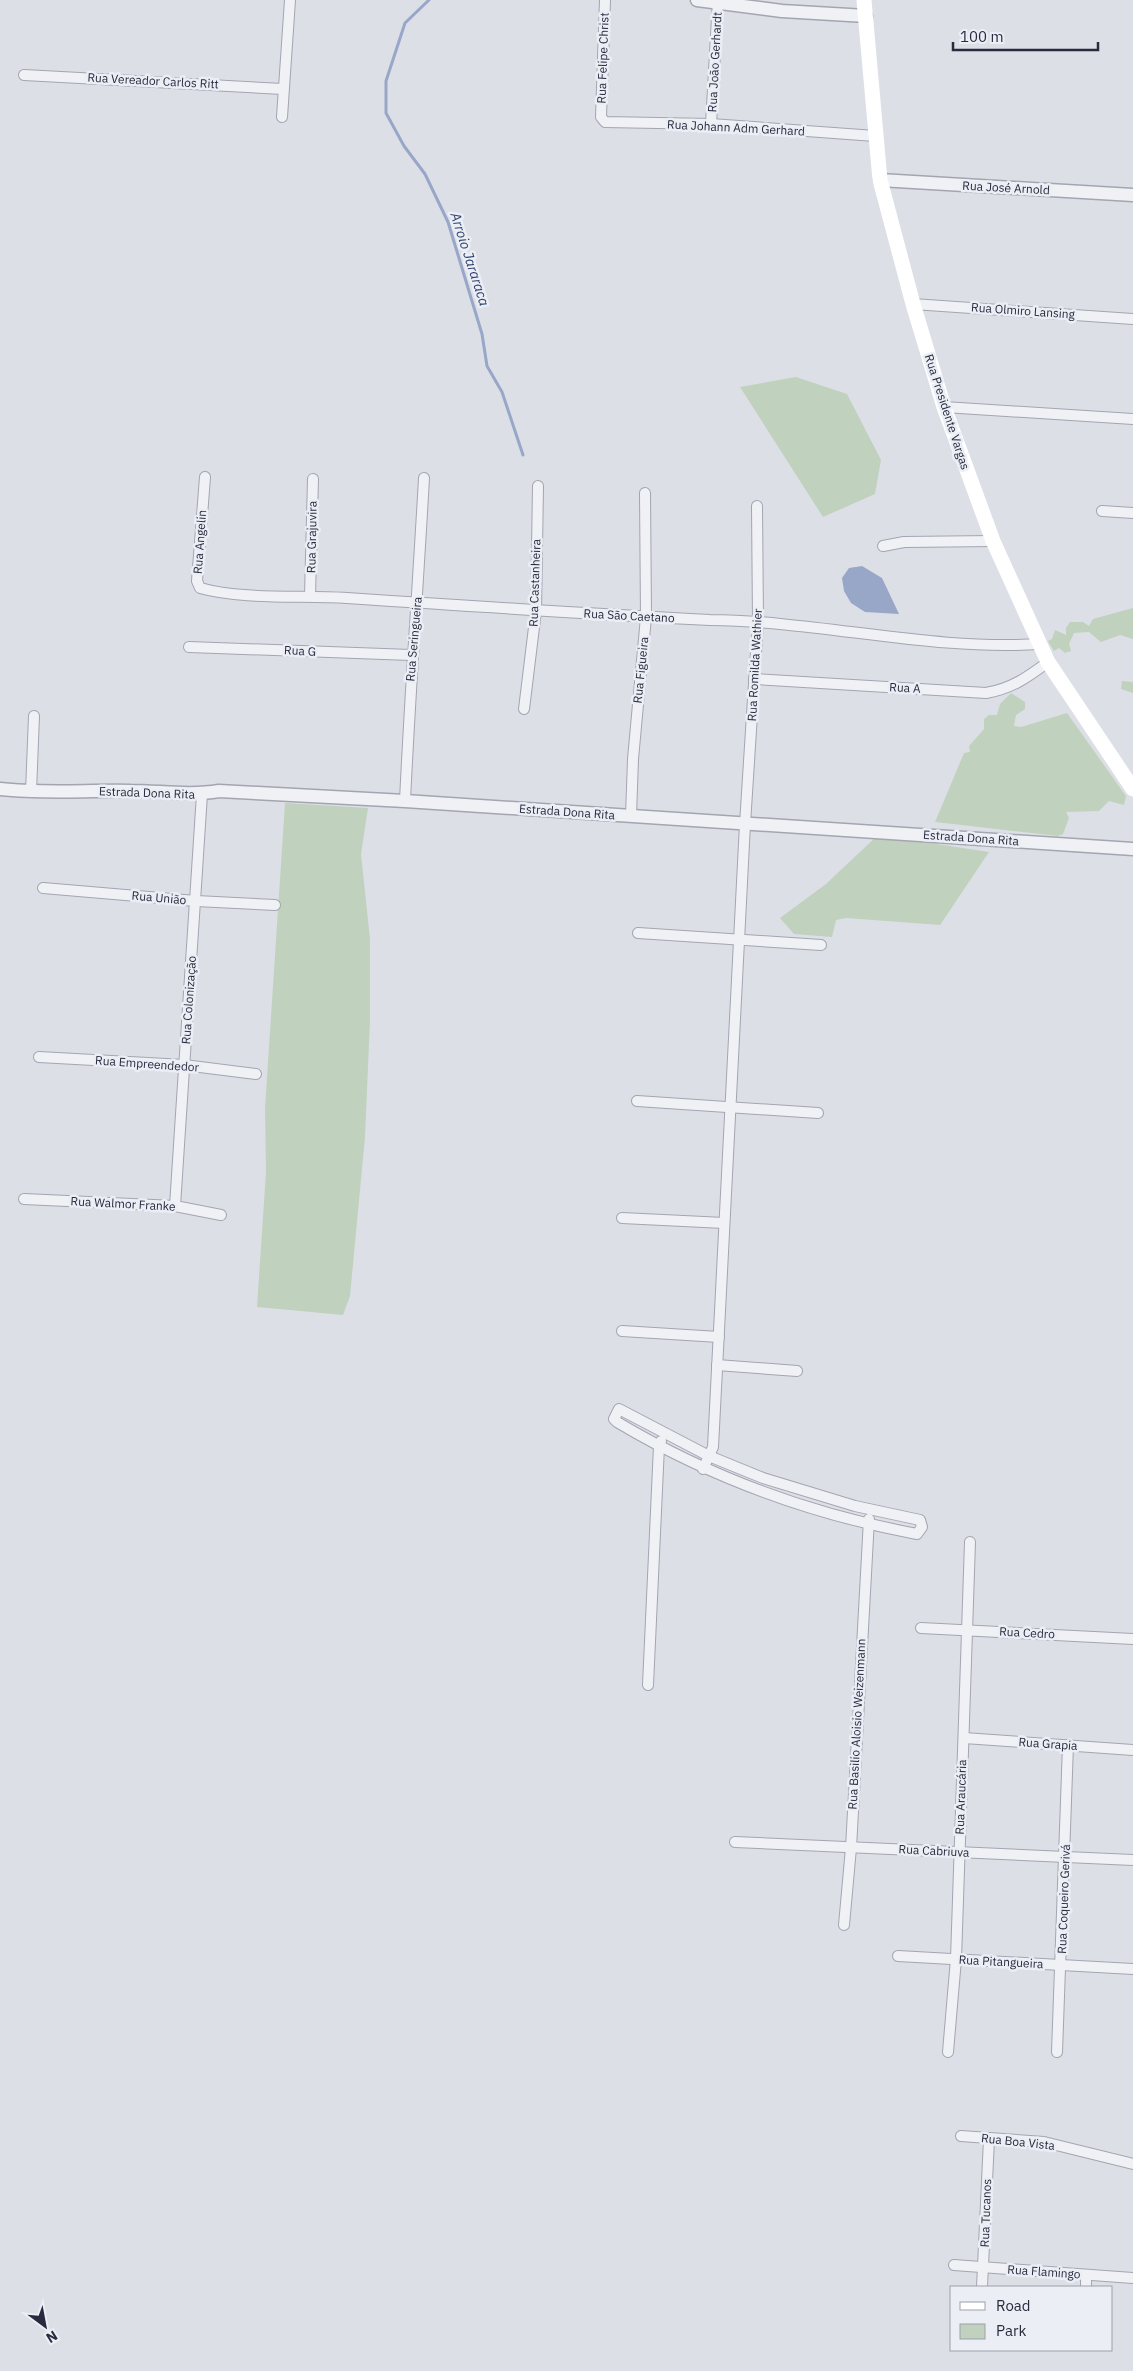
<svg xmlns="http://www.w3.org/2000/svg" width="1133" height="2371" viewBox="0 0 1133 2371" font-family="'IBM Plex Sans',sans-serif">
<rect width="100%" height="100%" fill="#dddfe7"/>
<g fill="#c0d1be">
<path d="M796 377 847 394 881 460 875 494 823 517 740 387Z"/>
<path d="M1133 608V639L1120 635 1101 642 1089 632 1074 633 1069 644 1071 651 1065 653 1059 648 1054 651 1048 641 1052 639 1055 630 1066 635V628L1070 622H1083L1089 626 1093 619Z"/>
<path d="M1122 681 1133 682V693L1121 689Z"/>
<path d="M1011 693 1025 702V709L1016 715 1014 726 1021 727 1067 713 1126 796 1124 805 1109 801 1099 811 1066 812 1069 818 1063 834 1058 836 935 822 964 753 970 752 969 746 984 729V719L989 715H997L1000 704Z"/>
<path d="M285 803 368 808 361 854 370 939V1021L365 1137 350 1296 343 1315 257 1307 266 1172 265 1108Z"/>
<path d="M878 835 989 852 940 925 846 918 836 920 832 937 794 934 780 918 826 884Z"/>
</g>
<path fill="#98a7c7" d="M862 566 882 578 899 614 865 612 851 603 844 591 842 578 849 568Z"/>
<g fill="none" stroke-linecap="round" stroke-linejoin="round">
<path stroke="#98a7c7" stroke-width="3" d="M429 0 405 23 386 81V113L404 146 425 174 448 222 482 334 487 366 502 392 523 455"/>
<g stroke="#a3a5b1" stroke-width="12">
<g id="minor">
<path d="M605 0 601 117 605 122 711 124 875 136"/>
<path d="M24 75 283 89"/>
<path d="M282 117 290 0"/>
<path d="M711 124 718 0"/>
<path d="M913 304 1133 319"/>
<path d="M944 407 1133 419"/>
<path d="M205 477 197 581 200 588C243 600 300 595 347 598 468 606 589 614 710 620 820 621 930 651 1039 644"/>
<path d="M1102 511 1133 513"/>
<path d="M883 546 904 542 993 541"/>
<path d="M310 596 313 479"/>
<path d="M189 647 411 655"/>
<path d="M754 679 986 693C1011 689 1028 677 1048 662"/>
<path d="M524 709 536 611 538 486"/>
<path d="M31 792 34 716"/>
<path d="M405 801C410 693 418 586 424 478"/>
<path d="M631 816 633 759 646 617 645 493"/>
<path d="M43 888 196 901 275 905"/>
<path d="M638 933 821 945"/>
<path d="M39 1057 184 1065 256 1074"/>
<path d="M637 1101 818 1113"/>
<path d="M24 1199 175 1206 221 1215"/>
<path d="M175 1206 202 794"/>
<path d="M622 1218 724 1223"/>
<path d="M622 1331 719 1337"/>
<path d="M717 1365 797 1371"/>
<path d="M619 1409 709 1456 763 1478 855 1506 920 1520 922 1527 917 1534C810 1514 711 1478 617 1422L614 1419Z"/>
<path d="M703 1469 713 1447 745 824 758 621 757 506"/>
<path d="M921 1628 1133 1639"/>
<path d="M648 1685 659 1446 661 1441"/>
<path d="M964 1738 1133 1750"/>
<path d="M735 1842 1133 1860"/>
<path d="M844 1925 851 1848 869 1519"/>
<path d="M898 1956 1133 1969"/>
<path d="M948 2052 956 1959 970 1542"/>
<path d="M1057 2052 1068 1745"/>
<path d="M961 2136 1044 2142 1133 2164"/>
<path d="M954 2265 1133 2278"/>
<path d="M982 2287 989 2139"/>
<path d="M1086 2287V2275"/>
</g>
</g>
<g stroke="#a3a5b1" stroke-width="15">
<g id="tertiary">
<path d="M697 0 782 11 866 16"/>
<path d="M880 180 1133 195"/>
<path d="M0 789C44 794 87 790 131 791 160 791 189 796 219 791L405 801 1133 849"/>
</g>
</g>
<use href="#minor" stroke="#f0f1f5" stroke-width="10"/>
<use href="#tertiary" stroke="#f0f1f5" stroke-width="12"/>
<path stroke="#fff" stroke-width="15" d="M864 0 880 180 913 304 944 407 993 541 1048 662 1133 789"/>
</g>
<g text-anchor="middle" stroke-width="5" stroke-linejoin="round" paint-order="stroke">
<g font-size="12" fill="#272b3d" stroke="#eceef5">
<text transform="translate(603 58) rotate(-88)" y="4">Rua Felipe Christ</text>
<text transform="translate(715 62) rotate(-87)" y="4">Rua João Gerhardt</text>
<text transform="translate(153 81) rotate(3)" y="4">Rua Vereador Carlos Ritt</text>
<text transform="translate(736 128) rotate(3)" y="4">Rua Johann Adm Gerhard</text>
<text transform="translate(1006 188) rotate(3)" y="4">Rua José Arnold</text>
<text transform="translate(1023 311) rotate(4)" y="4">Rua Olmiro Lansing</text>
<text transform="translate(947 412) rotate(72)" y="4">Rua Presidente Vargas</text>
<text transform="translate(312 537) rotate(-89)" y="4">Rua Grajuvira</text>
<text transform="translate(200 542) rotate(-86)" y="4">Rua Angelin</text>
<text transform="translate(535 583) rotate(-88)" y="4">Rua Castanheira</text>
<text transform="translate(629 616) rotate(3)" y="4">Rua São Caetano</text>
<text transform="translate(414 639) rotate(-85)" y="4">Rua Seringueira</text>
<text transform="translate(300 651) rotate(3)" y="4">Rua G</text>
<text transform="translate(755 665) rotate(-87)" y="4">Rua Romilda Wathier</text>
<text transform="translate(641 670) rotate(-84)" y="4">Rua Figueira</text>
<text transform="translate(905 688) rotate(3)" y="4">Rua A</text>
<text transform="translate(147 793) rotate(2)" y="4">Estrada Dona Rita</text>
<text transform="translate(567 812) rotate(4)" y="4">Estrada Dona Rita</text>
<text transform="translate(971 838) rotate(4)" y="4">Estrada Dona Rita</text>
<text transform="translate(159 898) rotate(5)" y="4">Rua União</text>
<text transform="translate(189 1000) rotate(-86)" y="4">Rua Colonização</text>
<text transform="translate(147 1064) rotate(4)" y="4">Rua Empreendedor</text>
<text transform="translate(123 1204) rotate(3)" y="4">Rua Walmor Franke</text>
<text transform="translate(1027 1633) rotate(3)" y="4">Rua Cedro</text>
<text transform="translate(857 1724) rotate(-87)" y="4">Rua Basilio Aloisio Weizenmann</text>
<text transform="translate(1048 1744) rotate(4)" y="4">Rua Grapia</text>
<text transform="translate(961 1797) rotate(-88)" y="4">Rua Araucária</text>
<text transform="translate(934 1851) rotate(3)" y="4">Rua Cabriuva</text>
<text transform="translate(1064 1899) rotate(-88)" y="4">Rua Coqueiro Gerivá</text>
<text transform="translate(1001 1962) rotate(3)" y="4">Rua Pitangueira</text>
<text transform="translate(1018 2142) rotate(6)" y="4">Rua Boa Vista</text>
<text transform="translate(986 2213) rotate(-88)" y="4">Rua Tucanos</text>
<text transform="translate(1044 2272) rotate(4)" y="4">Rua Flamingo</text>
</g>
<g font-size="14" font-style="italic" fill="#314470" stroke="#eceef5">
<text transform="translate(470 259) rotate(72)" y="5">Arroio Jararaca</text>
</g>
</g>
<rect x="950" y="2286" width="162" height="65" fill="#eceef5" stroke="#9da0ab"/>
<rect x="960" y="2302" width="25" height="8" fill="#ffffff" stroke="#9da0ab"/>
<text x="996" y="2311" font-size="15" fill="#272b3d">Road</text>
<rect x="960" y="2324" width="25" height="15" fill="#c0d1be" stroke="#9da0ab"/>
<text x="996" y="2336" font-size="15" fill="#272b3d">Park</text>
<g transform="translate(45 2326) rotate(148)" stroke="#eceef5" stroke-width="4" paint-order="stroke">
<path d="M0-4L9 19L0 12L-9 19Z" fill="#272b3d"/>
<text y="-8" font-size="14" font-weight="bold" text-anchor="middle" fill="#272b3d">N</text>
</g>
<path d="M953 42v8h145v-8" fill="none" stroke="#272b3d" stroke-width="2.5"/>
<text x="960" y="42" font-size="15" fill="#272b3d" stroke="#eceef5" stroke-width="4" paint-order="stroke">100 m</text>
</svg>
